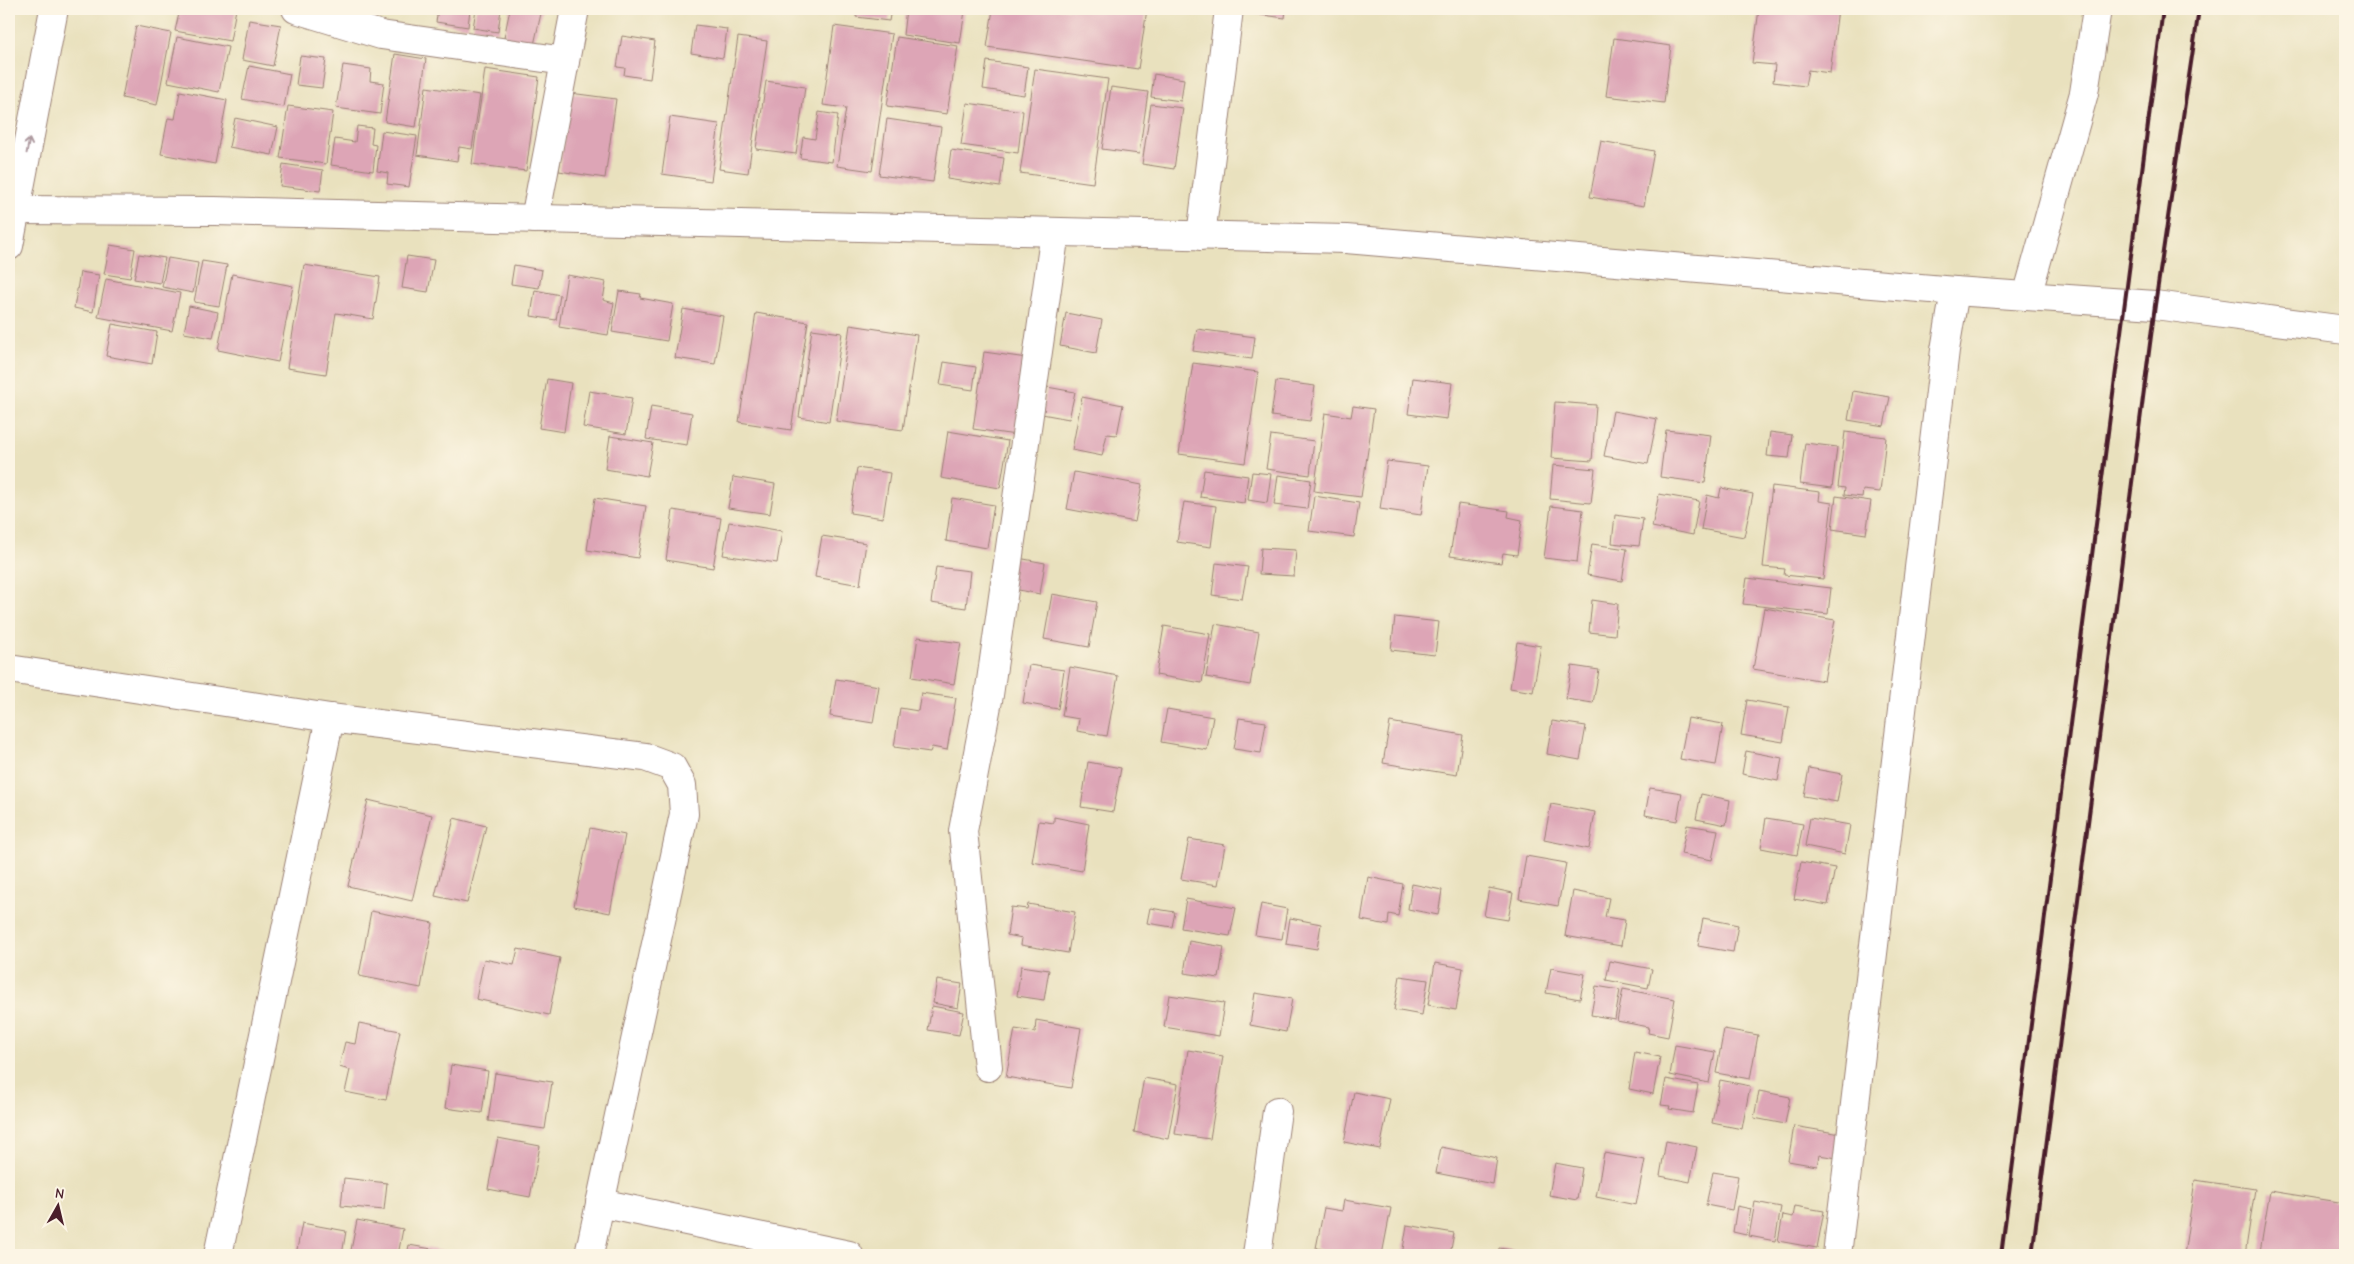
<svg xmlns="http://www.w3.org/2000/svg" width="2354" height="1264" viewBox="0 0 2354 1264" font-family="'Comic Neue',sans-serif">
<rect width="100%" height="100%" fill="#fcf5e5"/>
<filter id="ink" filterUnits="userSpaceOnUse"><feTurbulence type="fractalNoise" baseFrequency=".02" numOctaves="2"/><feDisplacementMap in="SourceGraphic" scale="10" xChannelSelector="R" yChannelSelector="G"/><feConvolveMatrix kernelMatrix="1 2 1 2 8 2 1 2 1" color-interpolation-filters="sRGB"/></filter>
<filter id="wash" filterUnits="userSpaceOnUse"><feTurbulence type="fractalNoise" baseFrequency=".0096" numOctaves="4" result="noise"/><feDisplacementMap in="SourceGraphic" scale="20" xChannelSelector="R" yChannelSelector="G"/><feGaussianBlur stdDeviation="1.12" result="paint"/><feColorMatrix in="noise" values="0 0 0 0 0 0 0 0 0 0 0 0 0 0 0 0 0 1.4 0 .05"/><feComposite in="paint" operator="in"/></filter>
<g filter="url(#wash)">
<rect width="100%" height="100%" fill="#e9e1be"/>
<g id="blocks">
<g fill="#dda5b6">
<path d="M180 9H236L230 41 175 31Z"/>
<path d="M438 9H470L468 27 436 22Z"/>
<path d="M476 9H501L498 32 473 28Z"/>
<path d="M510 9H542L534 45 504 38Z"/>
<path d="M857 9H891L889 21 856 17Z"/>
<path d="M906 9 965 11 960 43 903 35Z"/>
<path d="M993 9H1147L1138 69 987 47Z"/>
<path d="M1249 9H1286L1285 18 1248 13Z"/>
<path d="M1759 9H1838L1830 73 1808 70 1805 86 1773 82 1775 65 1752 63Z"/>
<path d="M249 20 281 25 273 66 242 60Z"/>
<path d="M695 25 727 29 723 58 691 53Z"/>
<path d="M136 26 171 33 157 105 122 98Z"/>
<path d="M834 26 892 34 872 171 837 166 846 108 823 105Z"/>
<path d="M622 36 655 41 650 79 624 75 625 68 617 67Z"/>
<path d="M177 37 228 47 219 92 168 82Z"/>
<path d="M738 37 767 41 748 173 719 169Z"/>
<path d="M897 37 958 46 947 114 887 106Z"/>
<path d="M1614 38 1671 46 1664 103 1606 96Z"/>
<path d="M395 54 426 59 416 127 385 122Z"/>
<path d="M300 56 326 59 322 88 296 85Z"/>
<path d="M987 61 1028 67 1024 95 983 89Z"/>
<path d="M343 65 371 69 370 81 384 83 380 114 336 108Z"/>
<path d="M249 66 290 74 284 107 242 99Z"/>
<path d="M485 69 539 77 526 171 472 164Z"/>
<path d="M1035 69 1108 79 1093 183 1020 173Z"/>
<path d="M1154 74 1184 79 1181 101 1151 97Z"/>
<path d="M766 81 805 87 796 154 756 149Z"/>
<path d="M426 87 480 95 472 149 459 147 457 161 417 155Z"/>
<path d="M1111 87 1148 92 1139 154 1102 149Z"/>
<path d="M180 91 227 100 215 164 161 154 168 118 175 119Z"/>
<path d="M570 93 616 99 605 178 559 171Z"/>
<path d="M967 103 1023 111 1018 153 961 145Z"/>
<path d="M1151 104 1183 108 1174 169 1142 164Z"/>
<path d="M288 106 333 112 326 164 280 158Z"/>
<path d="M819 112 838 115 832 162 800 158 803 137 815 139Z"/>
<path d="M670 117 719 124 711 181 662 174Z"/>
<path d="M235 118 278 127 272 155 229 147Z"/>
<path d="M887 119 941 127 933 182 879 175Z"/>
<path d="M357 126 373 128 371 144 376 145 373 171 331 165 335 139 355 142Z"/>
<path d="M382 131 417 136 409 187 387 184 388 173 377 171Z"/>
<path d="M1601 141 1654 151 1644 206 1590 197Z"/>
<path d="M951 150 1004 158 1000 187 947 179Z"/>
<path d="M283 164 323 170 320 191 280 186Z"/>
<path d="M110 245 135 249 130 278 104 274Z"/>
<path d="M139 254 165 258 160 283 134 279Z"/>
<path d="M407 256 434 260 428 292 402 288Z"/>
<path d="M168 258 198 263 193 293 162 287Z"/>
<path d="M202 261 227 265 219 306 194 302Z"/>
<path d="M304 265 380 277 373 319 336 313 326 374 287 368Z"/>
<path d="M514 265 542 270 539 288 511 284Z"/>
<path d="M80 272 99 275 93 312 74 308Z"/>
<path d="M232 274 293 286 278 362 218 350Z"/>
<path d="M567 275 606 282 603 300 614 303 608 335 559 327Z"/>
<path d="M106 279 180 293 172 331 98 317Z"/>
<path d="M535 290 560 295 556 320 531 316Z"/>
<path d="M619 291 641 294 640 298 673 304 667 341 612 332Z"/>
<path d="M189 306 218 312 213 338 184 333Z"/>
<path d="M683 309 723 316 715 364 675 358Z"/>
<path d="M756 313 808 322 791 430 739 422Z"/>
<path d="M1066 313 1102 320 1096 353 1060 346Z"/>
<path d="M112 324 157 332 152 364 106 356Z"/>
<path d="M850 325 917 335 903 430 836 421Z"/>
<path d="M812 329 842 333 829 422 799 417Z"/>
<path d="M1197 329 1255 337 1252 359 1193 351Z"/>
<path d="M984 352 1027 358 1016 435 973 429Z"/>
<path d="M944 362 976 367 973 390 940 385Z"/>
<path d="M1193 363 1258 372 1245 463 1179 454Z"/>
<path d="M1413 378 1452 383 1447 419 1408 414Z"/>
<path d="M547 379 571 383 564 432 539 428Z"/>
<path d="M1276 381 1315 386 1310 421 1271 416Z"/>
<path d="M1047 387 1075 392 1069 419 1042 414Z"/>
<path d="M589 391 632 398 626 434 583 427Z"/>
<path d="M1853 391 1890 397 1884 426 1848 420Z"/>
<path d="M1082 397 1123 405 1117 435 1107 434 1102 456 1072 450Z"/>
<path d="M1555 402 1596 405 1592 461 1551 458Z"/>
<path d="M651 406 692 413 687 445 646 439Z"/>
<path d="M1353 406 1374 409 1361 497 1314 491 1325 413 1351 417Z"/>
<path d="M1613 411 1657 419 1648 464 1604 456Z"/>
<path d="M1666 430 1711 435 1705 483 1660 477Z"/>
<path d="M948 431 1008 441 1000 488 941 478Z"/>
<path d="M1770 432 1792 435 1789 458 1767 456Z"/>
<path d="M1845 432 1886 437 1880 492 1863 490 1862 497 1844 495 1845 488 1838 487Z"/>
<path d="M1271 435 1314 441 1310 475 1266 469Z"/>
<path d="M610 436 653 443 647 476 605 469Z"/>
<path d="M1805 443 1837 447 1832 488 1800 484Z"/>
<path d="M1387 461 1428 466 1421 515 1380 509Z"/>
<path d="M1553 465 1595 469 1591 503 1550 499Z"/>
<path d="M857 468 890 473 883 518 850 513Z"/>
<path d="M1204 470 1248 476 1244 503 1200 497Z"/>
<path d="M1074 472 1142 485 1135 522 1067 509Z"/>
<path d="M1252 472 1271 474 1267 503 1248 500Z"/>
<path d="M1278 475 1311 480 1307 509 1274 505Z"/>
<path d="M733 477 775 484 770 514 728 508Z"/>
<path d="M1772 486 1820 492 1819 501 1832 503 1823 579 1784 575 1785 569 1763 567Z"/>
<path d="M1721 488 1753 494 1744 537 1701 529 1707 495 1719 498Z"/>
<path d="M1659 494 1699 501 1693 535 1652 527Z"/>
<path d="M1314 496 1359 503 1354 537 1309 531Z"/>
<path d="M1836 496 1871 501 1866 534 1832 529Z"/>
<path d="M595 498 646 506 638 558 587 550Z"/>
<path d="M952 498 994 505 987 548 946 541Z"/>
<path d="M1184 502 1216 506 1211 547 1177 542Z"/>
<path d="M1458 504 1509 511 1508 517 1522 520 1517 555 1503 553 1501 563 1450 556Z"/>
<path d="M1551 506 1583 510 1577 562 1544 558Z"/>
<path d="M673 510 721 518 713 568 666 560Z"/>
<path d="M1615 515 1643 519 1639 546 1612 543Z"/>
<path d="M729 522 782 531 777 563 723 555Z"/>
<path d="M822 536 866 543 860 585 815 577Z"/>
<path d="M1592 544 1627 549 1622 581 1587 575Z"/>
<path d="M1261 548 1296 550 1294 576 1259 574Z"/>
<path d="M1013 557 1045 563 1040 594 1008 588Z"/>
<path d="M1216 563 1248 567 1242 599 1212 595Z"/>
<path d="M936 567 970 571 966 608 931 603Z"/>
<path d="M1747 578 1831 588 1828 614 1743 604Z"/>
<path d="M1052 594 1097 602 1089 647 1044 639Z"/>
<path d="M1592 600 1618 604 1615 635 1589 632Z"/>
<path d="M1764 608 1835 620 1824 681 1753 669Z"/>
<path d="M1395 617 1439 622 1435 655 1391 650Z"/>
<path d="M1215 624 1259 632 1250 685 1206 677Z"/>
<path d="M1164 626 1210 634 1202 683 1156 675Z"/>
<path d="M918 637 961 643 954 684 912 677Z"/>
<path d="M1517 642 1541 646 1533 692 1510 688Z"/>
<path d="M1029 665 1064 670 1058 709 1023 703Z"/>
<path d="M1572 666 1599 670 1593 703 1566 699Z"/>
<path d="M1070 667 1118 676 1107 736 1077 731 1079 719 1062 716Z"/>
<path d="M836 679 879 686 873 723 830 716Z"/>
<path d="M921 693 956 698 947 750 932 747 930 752 894 747 900 708 918 711Z"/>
<path d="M1747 700 1789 707 1783 742 1741 735Z"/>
<path d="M1167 709 1213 717 1207 750 1161 742Z"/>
<path d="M1239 718 1266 722 1261 753 1234 749Z"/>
<path d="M1688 718 1723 724 1716 765 1680 759Z"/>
<path d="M1552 721 1586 726 1580 760 1547 754Z"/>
<path d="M1390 722 1463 735 1457 775 1383 763Z"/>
<path d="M1746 751 1782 758 1778 781 1742 774Z"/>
<path d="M1088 762 1121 768 1113 812 1081 807Z"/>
<path d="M1809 768 1842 774 1837 802 1804 796Z"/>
<path d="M1650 788 1682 793 1677 821 1645 815Z"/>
<path d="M1701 794 1730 800 1726 825 1696 819Z"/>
<path d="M368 800 432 815 412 901 348 886Z"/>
<path d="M1551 804 1595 812 1589 849 1544 840Z"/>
<path d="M1054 817 1089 824 1082 871 1032 862 1039 821 1054 823Z"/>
<path d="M454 818 486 826 467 903 435 896Z"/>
<path d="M1766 818 1803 824 1797 855 1761 848Z"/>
<path d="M1810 818 1850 825 1845 854 1805 846Z"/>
<path d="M1687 825 1718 830 1712 860 1681 854Z"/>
<path d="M590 828 625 835 610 913 574 906Z"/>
<path d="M1189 839 1225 845 1218 885 1181 879Z"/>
<path d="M1526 856 1566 863 1558 906 1519 899Z"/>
<path d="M1801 862 1835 868 1828 905 1794 899Z"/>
<path d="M1368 877 1403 884 1398 916 1389 914 1388 925 1361 920Z"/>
<path d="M1412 884 1442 890 1438 915 1408 909Z"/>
<path d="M1489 888 1513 893 1508 920 1484 916Z"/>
<path d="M1573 891 1609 898 1605 917 1625 920 1621 946 1565 936Z"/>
<path d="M1186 899 1236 908 1230 936 1181 928Z"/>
<path d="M1028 904 1075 912 1068 953 1021 945 1022 938 1007 935 1011 907 1027 909Z"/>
<path d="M1261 904 1287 909 1282 939 1255 935Z"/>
<path d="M1150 908 1175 912 1172 927 1147 923Z"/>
<path d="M371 911 433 923 421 988 359 976Z"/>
<path d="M1290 918 1321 924 1317 949 1286 944Z"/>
<path d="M1703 918 1738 925 1733 952 1698 946Z"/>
<path d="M1189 941 1224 947 1219 978 1184 973Z"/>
<path d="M518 949 560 958 549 1015 476 999 484 959 514 965Z"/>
<path d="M1610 961 1652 969 1648 988 1606 980Z"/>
<path d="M1435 963 1463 968 1456 1010 1428 1005Z"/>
<path d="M1021 966 1049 970 1044 1000 1017 996Z"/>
<path d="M1551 968 1585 974 1580 999 1546 993Z"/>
<path d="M1400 976 1428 980 1422 1015 1394 1010Z"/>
<path d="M937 980 962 984 958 1008 933 1003Z"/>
<path d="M1596 986 1620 990 1615 1019 1591 1015Z"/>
<path d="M1623 989 1675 999 1668 1037 1648 1033 1649 1027 1617 1021Z"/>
<path d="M1255 993 1292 999 1286 1032 1250 1025Z"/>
<path d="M1169 995 1224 1003 1219 1036 1164 1027Z"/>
<path d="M932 1006 964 1012 959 1035 928 1030Z"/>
<path d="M1036 1020 1081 1028 1071 1088 1006 1077 1015 1029 1035 1032Z"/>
<path d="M359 1023 400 1031 386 1100 345 1092 350 1070 339 1067 345 1042 355 1044Z"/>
<path d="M1724 1029 1758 1035 1750 1079 1716 1073Z"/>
<path d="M1675 1045 1715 1052 1709 1083 1670 1075Z"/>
<path d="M1188 1050 1223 1056 1210 1139 1175 1134Z"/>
<path d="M1635 1052 1660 1057 1653 1094 1629 1089Z"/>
<path d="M451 1065 488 1071 482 1113 445 1108Z"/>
<path d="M495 1073 552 1082 545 1129 488 1121Z"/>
<path d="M1144 1078 1178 1084 1168 1139 1134 1132Z"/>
<path d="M1666 1079 1698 1085 1693 1113 1669 1109 1670 1106 1661 1105Z"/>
<path d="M1720 1080 1750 1086 1742 1129 1712 1123Z"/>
<path d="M1759 1091 1790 1097 1785 1124 1754 1118Z"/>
<path d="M1354 1092 1390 1099 1380 1149 1344 1142Z"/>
<path d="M1794 1126 1841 1134 1837 1158 1819 1155 1817 1166 1788 1161Z"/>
<path d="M498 1138 540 1146 530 1197 488 1189Z"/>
<path d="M1666 1141 1697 1147 1690 1182 1660 1176Z"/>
<path d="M1441 1147 1497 1158 1493 1184 1436 1173Z"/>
<path d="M1604 1153 1645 1160 1636 1205 1596 1197Z"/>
<path d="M1555 1163 1582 1168 1577 1200 1549 1195Z"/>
<path d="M1713 1172 1738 1176 1732 1210 1706 1205Z"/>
<path d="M344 1178 387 1183 384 1210 341 1206Z"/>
<path d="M2195 1180 2255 1189 2245 1255H2184Z"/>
<path d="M2270 1191 2345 1203V1255H2280L2260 1252Z"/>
<path d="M1344 1200 1391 1208 1382 1255H1334V1252L1316 1248 1324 1208 1342 1211Z"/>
<path d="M1755 1202 1781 1207 1775 1241 1749 1236Z"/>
<path d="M1737 1206 1751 1209 1746 1235 1733 1232Z"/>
<path d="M1795 1206 1824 1211 1817 1248 1778 1241 1783 1215 1793 1217Z"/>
<path d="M357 1220 403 1229 398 1255H350Z"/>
<path d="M302 1223 346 1231 342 1255H296Z"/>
<path d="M1407 1225 1454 1233 1450 1255H1402Z"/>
<path d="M409 1245 460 1254V1255H407Z"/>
<path d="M1499 1248 1536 1254V1255H1498Z"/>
</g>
</g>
</g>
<g filter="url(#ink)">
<use href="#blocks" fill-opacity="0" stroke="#9a8074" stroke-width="1"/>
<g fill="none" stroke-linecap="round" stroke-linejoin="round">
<g stroke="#9a8074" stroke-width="30">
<g id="minor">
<path d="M296 9 381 35 565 61"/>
<path d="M535 219 575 9"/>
<path d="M1201 236 1229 9"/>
<path d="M2027 296 2084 93 2097 9"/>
<path d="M9 669 330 718 645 757 672 767 682 785 684 814 589 1255"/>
<path d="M988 1067 963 831 989 695 1055 232"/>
<path d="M600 1203 849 1255"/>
<path d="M218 1255 330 718"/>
<path d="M1257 1255 1277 1111"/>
<path d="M1837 1255 1945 350 1955 291"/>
</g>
</g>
<g stroke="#9a8074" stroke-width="30">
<path id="tertiary" d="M9 210 215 211 1346 239 1955 291 2155 305 2345 330"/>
</g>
<g stroke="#9a8074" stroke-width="30">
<path id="primary" d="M9 246 54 9"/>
</g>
<use href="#minor" stroke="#fff" stroke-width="28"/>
<use href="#tertiary" stroke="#fff" stroke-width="28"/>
<use href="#primary" stroke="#fff" stroke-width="28"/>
<g stroke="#4a1f2b" stroke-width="4">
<path d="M2001 1255 2163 9"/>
<path d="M2032 1255 2155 305 2199 9"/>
</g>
</g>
<defs><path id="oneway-shaft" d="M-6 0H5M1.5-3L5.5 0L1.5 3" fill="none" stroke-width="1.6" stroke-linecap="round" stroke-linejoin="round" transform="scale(1.25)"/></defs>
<use stroke="#ae9aa0" href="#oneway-shaft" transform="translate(28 146) rotate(-79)"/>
</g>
<rect width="2354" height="1264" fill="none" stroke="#fcf5e5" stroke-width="30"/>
<g transform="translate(58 1206) rotate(8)" stroke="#fcf5e5" stroke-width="4" paint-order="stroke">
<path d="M0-4L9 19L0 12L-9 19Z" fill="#4a1f2b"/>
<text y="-8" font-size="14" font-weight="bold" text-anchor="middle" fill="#4a1f2b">N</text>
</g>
</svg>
